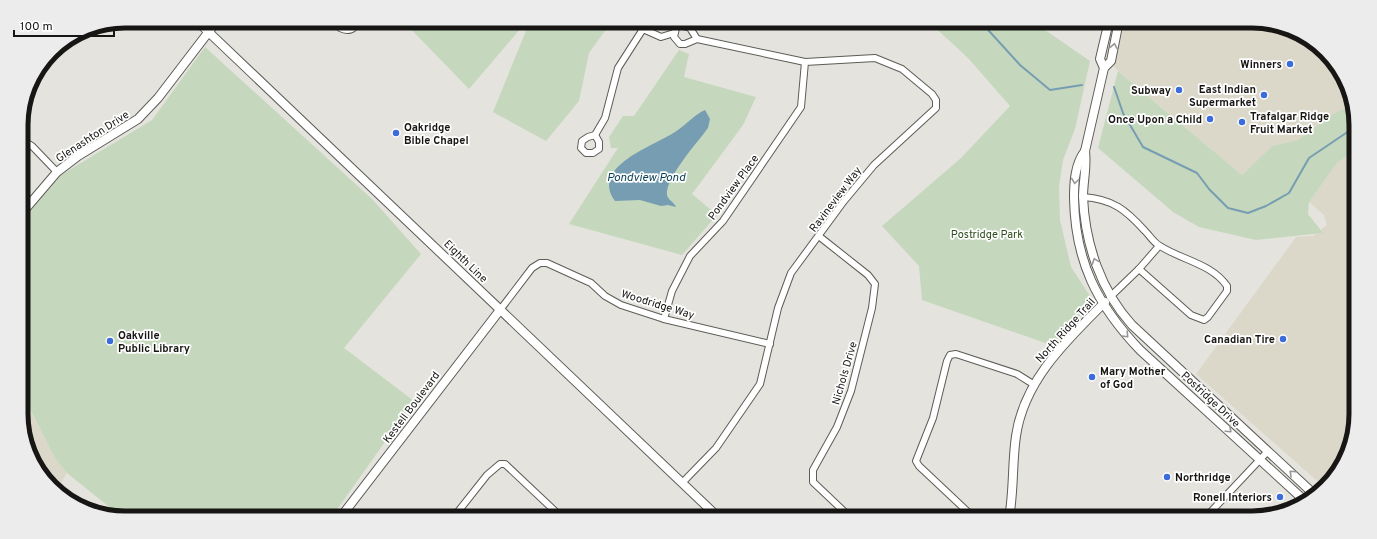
<svg xmlns="http://www.w3.org/2000/svg" width="1377" height="539" viewBox="0 0 1377 539" font-family="Overpass,sans-serif">
<rect width="100%" height="100%" fill="#e4e3dd"/>
<g fill="#dbd8ca">
<path d="M1125 21H1252L1286 27 1330 56 1352 104 1328 117 1298 140 1272 146 1242 175 1114 67Z"/>
<path d="M1355 150 1356 414 1350 448 1323 486 1196 374 1296 237 1313 236 1327 225 1324 215 1309 202 1337 163Z"/>
<path d="M23 396 55 458 67 473 57 489 47 483 23 434Z"/>
</g>
<g fill="#c5d8bd">
<path d="M403 21H527L469 89Z"/>
<path d="M530 21H612L589 53 579 101 546 141 493 112Z"/>
<path d="M928 21H1032L1090 61 1075 129 1063 160 1059 186 1060 220 1071 267 1094 302 1051 345 922 300 919 266 882 226 961 158 1010 106 968 58Z"/>
<path d="M205 47 372 199 421 254 344 348 414 401 331 518H123L67 473 55 458 23 395 22 221 61 175 152 120Z"/>
<path d="M679 50 689 54 684 77 756 97 743 125 692 194 717 215 682 255 569 224 618 148H611L609 137 623 116H634Z"/>
<path d="M1118 71 1242 175 1272 146 1298 140 1328 117 1352 104 1355 111V150L1337 163 1309 202 1308 214 1323 233 1256 240 1199 227 1173 212 1098 148Z"/>
</g>
<path fill="#779db2" d="M705 110 710 119 708 128C698 142 665 178 667 195 668 200 674 202 676 207L668 205 661 206 640 200 615 201C590 166 654 146 675 132 686 125 694 115 705 110Z"/>
<g fill="none" stroke-linecap="round" stroke-linejoin="round">
<g stroke="#779db2" stroke-width="2">
<path d="M980 21 1020 65 1050 90 1082 85"/>
<path d="M1114 87 1123 113 1143 147 1197 173 1209 189 1228 208 1248 213 1266 206 1289 193 1309 158 1349 131 1355 129"/>
</g>
<g stroke="#5d5c56" stroke-width="8">
<g id="street">
<path d="M335 21 340 28C348 32 355 30 358 21"/>
<path d="M595 135 605 118 618 68 643 29 661 37 674 33"/>
<path d="M595 135 599 142V149L593 153H586L581 148 582 141 588 137Z"/>
<path d="M21 139 32 146 57 172"/>
<path d="M1083 197C1113 199 1126 210 1145 231 1150 236 1154 243 1160 246 1182 260 1212 264 1227 286V291L1208 317 1204 320 1191 315 1139 269"/>
<path d="M820 237 868 275 875 284 872 308 851 391 837 427 813 470V482L851 518"/>
<path d="M1110 297 1139 269 1159 246"/>
<path d="M500 310 532 268 540 263H547L591 283 605 296 621 305 664 319 770 344"/>
<path d="M664 319 672 291 690 256 723 221 801 107 805 62"/>
<path d="M682 483 716 448 760 384 778 308 791 273 844 201 874 165 936 108V100L932 94 902 69 875 58 805 62 697 39 685 44H680L674 37 676 28 680 25 690 28 697 39"/>
<path d="M453 518 487 475 500 464H505L557 513 566 518"/>
<path d="M991 518 976 516 969 513 919 466 916 461 933 418 947 361 950 355 956 354 1017 374 1033 384"/>
<path d="M1205 518 1268 451"/>
</g>
</g>
<g stroke="#5d5c56" stroke-width="10">
<g id="secondary">
<path d="M197 21 719 518"/>
<path d="M1119 21 1111 61 1104 68 1085 151C1087 167 1083 182 1083 197 1085 244 1101 291 1132 325L1316 496"/>
<path d="M1104 68 1100 59 1109 21"/>
<path d="M1085 151C1075 164 1074 182 1074 198 1075 261 1097 305 1140 350L1305 501"/>
<path d="M22 213 57 172 78 156 138 119 158 98 217 21"/>
<path d="M340 518 500 310"/>
<path d="M1009 518C1014 491 1012 463 1016 436 1024 380 1067 340 1105 302"/>
</g>
</g>
<use href="#street" stroke="#fff" stroke-width="6"/>
<use href="#secondary" stroke="#fff" stroke-width="8"/>
</g>
<defs><path id="oneway-chevron" d="M-2-3.5L2.5 0L-2 3.5" fill="none" stroke-width="1.6" stroke-linecap="round" stroke-linejoin="round"/></defs>
<g stroke="#979695">
<use href="#oneway-chevron" transform="translate(1114 46) rotate(-79)"/>
<use href="#oneway-chevron" transform="translate(1075 181) rotate(98)"/>
<use href="#oneway-chevron" transform="translate(1095 261) rotate(-110)"/>
<use href="#oneway-chevron" transform="translate(1126 335) rotate(47)"/>
<use href="#oneway-chevron" transform="translate(1229 430) rotate(43)"/>
<use href="#oneway-chevron" transform="translate(1292 473) rotate(-137)"/>
</g>
<g fill="#3c6cdc" stroke="#fff" stroke-width="1.5">
<circle cx="1290" cy="64" r="4"/>
<circle cx="1179" cy="90" r="4"/>
<circle cx="1264" cy="95" r="4"/>
<circle cx="1210" cy="119" r="4"/>
<circle cx="1242" cy="122" r="4"/>
<circle cx="396" cy="133" r="4"/>
<circle cx="1283" cy="339" r="4"/>
<circle cx="110" cy="341" r="4"/>
<circle cx="1092" cy="377" r="4"/>
<circle cx="1167" cy="477" r="4"/>
<circle cx="1280" cy="497" r="4"/>
</g>
<g text-anchor="middle" stroke-width="3.5" stroke-linejoin="round" paint-order="stroke">
<g font-size="11" font-weight="bold" fill="#171614" stroke="#fff" text-anchor="end">
<text x="1282" y="68">Winners</text>
<text x="1256" y="93">East Indian<tspan x="1256" dy="13">Supermarket</tspan></text>
<text x="1171" y="94">Subway</text>
<text x="1250" y="120" text-anchor="start">Trafalgar Ridge<tspan x="1250" dy="13">Fruit Market</tspan></text>
<text x="1202" y="123">Once Upon a Child</text>
<text x="404" y="131" text-anchor="start">Oakridge<tspan x="404" dy="13">Bible Chapel</tspan></text>
<text x="118" y="339" text-anchor="start">Oakville<tspan x="118" dy="13">Public Library</tspan></text>
<text x="1275" y="343">Canadian Tire</text>
<text x="1100" y="375" text-anchor="start">Mary Mother<tspan x="1100" dy="13">of God</tspan></text>
<text x="1175" y="481" text-anchor="start">Northridge</text>
<text x="1272" y="501">Ronell Interiors</text>
</g>
<g font-size="11" fill="#171614" stroke="#fff">
<text transform="translate(92 136) rotate(-33)" y="4">Glenashton Drive</text>
<text transform="translate(733 187) rotate(-54)" y="4">Pondview Place</text>
<text transform="translate(835 199) rotate(-53)" y="4">Ravineview Way</text>
<text transform="translate(466 261) rotate(44)" y="4">Eighth Line</text>
<text transform="translate(658 304) rotate(17)" y="4">Woodridge Way</text>
<text transform="translate(1065 330) rotate(-48)" y="4">North Ridge Trail</text>
<text transform="translate(844 373) rotate(-74)" y="4">Nichols Drive</text>
<text transform="translate(1211 399) rotate(43)" y="4">Postridge Drive</text>
<text transform="translate(411 407) rotate(-53)" y="4">Kestell Boulevard</text>
</g>
<g font-size="11" fill="#2d4c1d" stroke="#fff">
<text x="987" y="238">Postridge Park</text>
</g>
<g font-size="12" font-style="italic" fill="#083d54" stroke="#fff">
<text x="646" y="181">Pondview Pond</text>
</g>
</g>
<path d="M0 0H1377V539H0ZM125 28H1252A97 97 0 0 1 1349 125V414A97 97 0 0 1 1252 511H125A97 97 0 0 1 28 414V125A97 97 0 0 1 125 28Z" fill="#ececec" fill-rule="evenodd"/>
<path fill="none" stroke="#171614" stroke-width="5" d="M125 28H1252A97 97 0 0 1 1349 125V414A97 97 0 0 1 1252 511H125A97 97 0 0 1 28 414V125A97 97 0 0 1 125 28Z"/>
<path d="M14 30v6h100v-6" fill="none" stroke="#171614" stroke-width="2"/>
<text x="20" y="30" font-size="12" fill="#171614" stroke="#ffffff" stroke-width="3" paint-order="stroke">100 m</text>
</svg>
